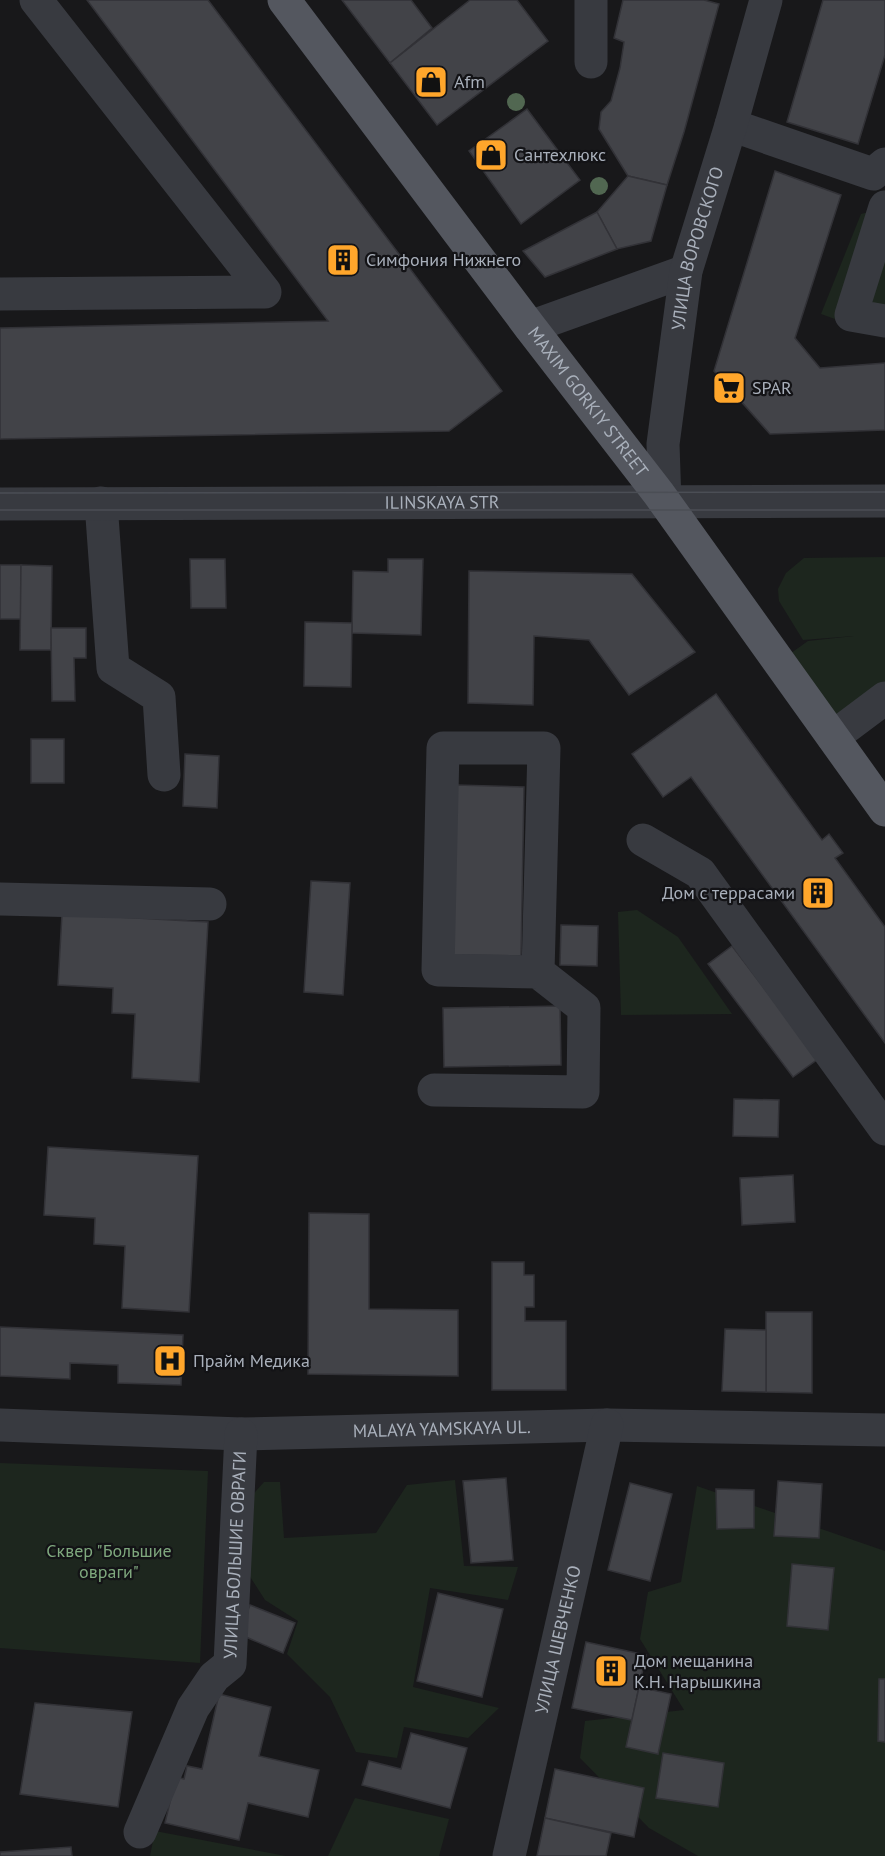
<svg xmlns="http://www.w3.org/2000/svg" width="885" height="1856" viewBox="0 0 885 1856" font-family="'PT Sans',sans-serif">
<rect width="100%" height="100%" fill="#18181a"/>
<g fill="#1d261e">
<path d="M885 208V337L821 314 861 214Z"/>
<path d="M885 557V689L838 727 787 656 808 641 854 636 803 640 779 601 778 589 786 573 804 558Z"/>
<path d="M637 910 678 937 732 1014 621 1015 618 912Z"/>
<path d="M0 1463 208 1471 200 1663 0 1648Z"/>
<path d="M455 1480 464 1566 518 1567 508 1600 430 1588 413 1687 499 1708 468 1738 404 1727 397 1758 356 1752 330 1697 287 1654 298 1621 265 1600 249 1575 248 1500 264 1482H280L284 1538 376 1533 407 1485Z"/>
<path d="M697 1486 885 1551V1856H698L649 1828 580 1758 585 1721 684 1710 640 1639 648 1592 681 1582Z"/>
<path d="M355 1798 449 1819 439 1856H328Z"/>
<path d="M155 1831 286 1856H150Z"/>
</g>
<g fill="#424348" stroke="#323237" stroke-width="1.5">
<path d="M87 0H208L502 391 449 431 0 439V328L328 321Z"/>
<path d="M342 0H411L432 28 390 63Z"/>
<path d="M470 0H517L548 41 437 125 390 63Z"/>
<path d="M623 0H704L719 4 684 132 667 185 628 176 599 129 601 112 611 101 620 68 624 42 614 38Z"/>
<path d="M823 0H885V55L858 144 787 122Z"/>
<path d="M527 109 580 180 521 224 469 151Z"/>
<path d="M775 171 841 195 795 338 820 368 885 363V430L770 434 714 371Z"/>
<path d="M628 176 667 185 651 241 617 249 597 212Z"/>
<path d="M597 212 617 249 545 277 523 251Z"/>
<path d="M190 559H225L226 608H191Z"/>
<path d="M388 559H423L421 635 352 633 353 571 388 572Z"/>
<rect x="0" y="565" width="21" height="54"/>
<path d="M21 565 52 566 51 650H20Z"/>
<path d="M469 571 632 574 695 652 629 695 589 640 534 636 533 705 468 703Z"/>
<path d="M305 622 352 623 351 687 304 686Z"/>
<path d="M51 628H86V658H74L75 701H52Z"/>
<path d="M716 694 822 840 829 834 843 853 835 858 885 927V1043L691 777 663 797 632 754Z"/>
<rect x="31" y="739" width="33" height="44"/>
<path d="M185 754 219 756 217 808 183 806Z"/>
<path d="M456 785 524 787 521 956 453 955Z"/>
<path d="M311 881 350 883 343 995 304 992Z"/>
<path d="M62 914 208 922 199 1082 132 1078 135 1014 112 1013 113 988 58 985Z"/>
<path d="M561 925 598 926 597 966 560 965Z"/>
<path d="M732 946 818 1059 793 1077 708 964Z"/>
<path d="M560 1006 561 1065 444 1067 443 1008Z"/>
<path d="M734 1099 779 1100 778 1137 733 1136Z"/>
<path d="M48 1147 198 1156 189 1312 122 1308 125 1246 94 1244 95 1218 44 1215Z"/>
<path d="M793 1175 795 1222 742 1225 740 1178Z"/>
<path d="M309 1213 369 1214V1309L458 1310V1376L308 1374Z"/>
<path d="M492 1262H524V1275H534V1307H525V1321H566V1390H492Z"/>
<path d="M766 1312H812V1393L766 1392Z"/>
<path d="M0 1327 183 1335 181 1385 118 1383V1365L70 1363V1379L0 1376Z"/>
<path d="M725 1329 766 1330V1392L722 1391Z"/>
<path d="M506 1478 513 1560 471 1563 463 1481Z"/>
<path d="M778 1481 822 1484 819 1538 774 1536Z"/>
<path d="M630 1483 672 1494 650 1581 608 1570Z"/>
<path d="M716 1489 754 1490V1528L717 1529Z"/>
<path d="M792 1564 834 1568 828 1630 787 1626Z"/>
<path d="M438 1593 503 1609 482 1697 417 1681Z"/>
<path d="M250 1605 295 1623 283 1653 239 1634Z"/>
<path d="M586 1642 646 1655 632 1720 572 1708Z"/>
<path d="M879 1679H885V1742L878 1741Z"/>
<path d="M639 1687 671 1694 658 1754 626 1747Z"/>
<path d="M219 1694 271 1707 259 1756 319 1770 308 1817 248 1803 239 1840 165 1823 176 1777 184 1779 187 1766 202 1769Z"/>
<path d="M35 1703 132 1712 118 1807 20 1794Z"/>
<path d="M411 1733 467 1748 450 1808 362 1785 369 1761 401 1769Z"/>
<path d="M663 1753 724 1763 718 1807 656 1798Z"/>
<path d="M555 1769 644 1788 634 1837 545 1818Z"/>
<path d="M545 1818 611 1833 606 1856H537Z"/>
<path d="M71 1847 72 1856H0V1852Z"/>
</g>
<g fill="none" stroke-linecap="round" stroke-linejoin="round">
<g stroke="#383a40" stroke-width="33">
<path d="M591 62V0"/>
<path d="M731 125 873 174 885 164"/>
<path d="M885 207 851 315 885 321"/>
<path d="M0 294 265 292 36 0"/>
<path d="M530 327 686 271"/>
<path d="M101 503 113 668 159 697 164 775"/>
<path id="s1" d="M665 503 663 444 686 271 731 125 766 0"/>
<path id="s2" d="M0 504 885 501"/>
<path d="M833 737 885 698"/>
<path d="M643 840 700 873 885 1129"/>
<path d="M0 899 210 904"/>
<path d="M434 1090 583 1092 584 1008 538 972 438 970 443 748H544L538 972"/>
<path id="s3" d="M0 1425 241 1434 607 1425 885 1430"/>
<path id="s4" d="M140 1832 193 1708 214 1677 230 1664 241 1434"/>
<path id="s5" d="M509 1856 607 1425"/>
</g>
<path stroke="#54575f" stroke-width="33" id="s6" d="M284 0 530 327 659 494 885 810"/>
<g stroke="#4b4e55" stroke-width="1.5">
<path d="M0 493 885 492"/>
<path d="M0 510H885"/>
</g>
</g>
<g fill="#516751">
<circle cx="516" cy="102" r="9"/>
<circle cx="599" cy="186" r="9"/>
</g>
<defs>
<g id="shop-square" transform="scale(1.725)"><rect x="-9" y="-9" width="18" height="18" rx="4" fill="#ffa62b" stroke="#131316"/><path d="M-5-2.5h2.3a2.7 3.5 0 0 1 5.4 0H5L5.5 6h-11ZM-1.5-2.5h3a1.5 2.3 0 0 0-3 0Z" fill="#111"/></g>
<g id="building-square" transform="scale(1.725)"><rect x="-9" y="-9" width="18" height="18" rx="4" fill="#ffa62b" stroke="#131316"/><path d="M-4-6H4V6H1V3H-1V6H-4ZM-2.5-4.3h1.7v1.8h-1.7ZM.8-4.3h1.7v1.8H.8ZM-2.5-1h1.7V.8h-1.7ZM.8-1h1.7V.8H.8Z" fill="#111"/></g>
<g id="supermarket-square" transform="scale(1.725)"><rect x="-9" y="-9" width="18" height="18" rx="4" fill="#ffa62b" stroke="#131316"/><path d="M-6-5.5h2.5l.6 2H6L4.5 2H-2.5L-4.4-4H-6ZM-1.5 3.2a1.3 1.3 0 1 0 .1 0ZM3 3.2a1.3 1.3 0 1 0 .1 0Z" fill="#111"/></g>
<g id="hospital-square" transform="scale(1.725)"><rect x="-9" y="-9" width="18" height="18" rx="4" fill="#ffa62b" stroke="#131316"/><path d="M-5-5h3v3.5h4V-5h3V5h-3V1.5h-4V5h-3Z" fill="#111"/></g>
</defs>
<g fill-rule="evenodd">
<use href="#shop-square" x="431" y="82"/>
<use href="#shop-square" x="491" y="155"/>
<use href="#building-square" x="343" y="260"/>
<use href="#supermarket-square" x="729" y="388"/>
<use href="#building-square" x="818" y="893"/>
<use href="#hospital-square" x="170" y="1361"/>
<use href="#building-square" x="611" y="1671"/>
</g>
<g text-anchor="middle" stroke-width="4.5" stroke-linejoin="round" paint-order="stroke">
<g font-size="18" fill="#a9b0bb" stroke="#131316" text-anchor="start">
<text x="454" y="88">Afm</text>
<text x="514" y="161">Сантехлюкс</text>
<text x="366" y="266">Симфония Нижнего</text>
<text x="752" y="394">SPAR</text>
<text x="795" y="899" text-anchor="end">Дом с террасами</text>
<text x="193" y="1367">Прайм Медика</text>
<text x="634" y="1667">Дом мещанина<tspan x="634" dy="21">К.Н. Нарышкина</tspan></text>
</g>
<g font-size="18" fill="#a9b0bb" stroke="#131316">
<text dy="6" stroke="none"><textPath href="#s1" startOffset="258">УЛИЦА ВОРОВСКОГО</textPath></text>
<text dy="6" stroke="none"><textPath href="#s6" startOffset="504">MAXIM GORKIY STREET</textPath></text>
<text dy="6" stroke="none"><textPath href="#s2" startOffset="442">ILINSKAYA STR</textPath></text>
<text dy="6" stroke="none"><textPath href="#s3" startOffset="442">MALAYA YAMSKAYA UL.</textPath></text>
<text dy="6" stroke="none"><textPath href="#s4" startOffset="302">УЛИЦА БОЛЬШИЕ ОВРАГИ</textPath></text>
<text dy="6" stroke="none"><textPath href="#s5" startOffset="222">УЛИЦА ШЕВЧЕНКО</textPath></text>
</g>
<g font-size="18" fill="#7fa87e" stroke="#131316">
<text x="109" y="1557">Сквер "Большие<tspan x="109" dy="21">овраги"</tspan></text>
</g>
</g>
</svg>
